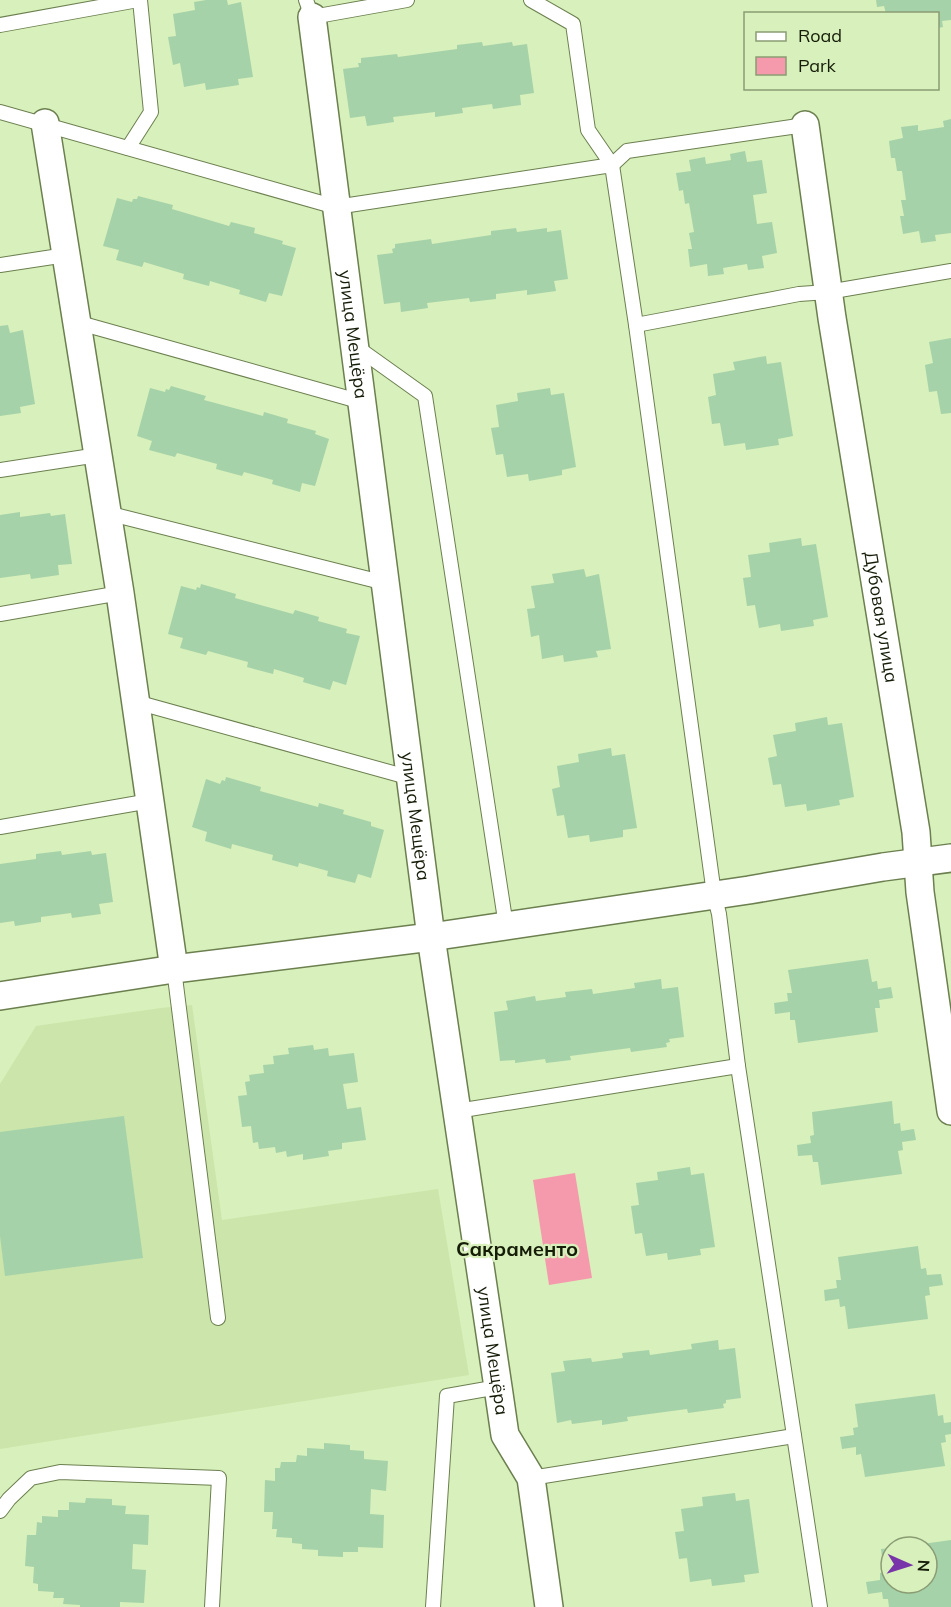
<svg xmlns="http://www.w3.org/2000/svg" width="951" height="1607" viewBox="0 0 951 1607" font-family="Mulish,sans-serif">
<rect width="100%" height="100%" fill="#d8f0bb"/>
<path fill="#cbe5ab" d="M192 1005 222 1220 438 1189 469 1375 0 1449V1084L36 1026 161 1008Z"/>
<path fill="#f59aac" d="M575 1173 592 1278 549 1285 533 1180Z"/>
<g fill="#a5d2a9">
<path d="M206 0H227L228 5 241 2 253 77 238 79 239 85 206 90 205 83 184 87 180 63 173 65 168 37 176 36 173 14 195 10 194 2Z"/>
<path d="M876 0H951V20L942 21 943 27 938 28V14H886L884 6 877 7Z"/>
<path d="M482 42 483 46 512 42 513 46 527 44 534 93 520 95 521 105 493 109 492 104 462 108 463 113 435 117V112L393 117 394 122 367 126 365 116 350 118 343 69 359 67 358 63H361V58L397 54 398 57 457 49V45Z"/>
<path d="M951 119V233L935 235 936 241 921 243 919 231 903 234 900 216H904L901 200H906L902 171H897L895 158H891L889 141 903 138 901 127 918 125V131L944 127 943 121Z"/>
<path d="M745 151 747 162 762 160 767 193 753 195 757 224 772 222 777 253 762 256 764 268 748 270 747 264 723 268 724 274 708 276 707 264 690 267 688 249H692L689 233 694 232 689 203 685 204 683 190 679 191 676 173 691 171 689 160 705 157 706 164 731 160 730 154Z"/>
<path d="M138 196 173 205 172 209 229 226 231 222 255 228 254 233 283 241 282 244 296 248 282 296 269 293 266 302 239 294 240 290 210 281 209 286 183 279 184 274 144 262 142 267 116 260 119 250 103 246 117 198 132 202 133 199H137Z"/>
<path d="M516 228 517 232 547 228V232L561 230 568 279 554 281 556 291 527 295V290L496 294V299L470 302 469 298 427 303 428 308 401 312 400 302 384 304 377 255 393 253 392 249 395 248V244L431 239 432 244 491 235V231Z"/>
<path d="M8 325 10 333 23 330 35 404 20 407 21 413 0 416V326Z"/>
<path d="M951 338V413L941 414 937 391 929 392 925 365 933 363 929 342Z"/>
<path d="M766 356 767 364 781 362 793 436 778 439 779 445 746 450 745 443 724 446 720 423 712 424 708 397 716 395 713 374 735 370 733 362Z"/>
<path d="M171 386 206 396 204 400 263 416 264 412 288 419 287 423 316 431 315 434 329 439 315 486 302 483 300 492 272 484 273 480 244 472 242 476 216 469 217 464 177 453 175 457 149 450 152 441 137 436 150 388 165 392 166 389 169 390Z"/>
<path d="M550 388 551 395 564 393 576 467 562 470V475L529 481 528 474 507 477 503 454 496 455 491 428 499 427 496 405 518 401 517 393Z"/>
<path d="M20 512V517L50 513 51 516 65 514 72 564 58 565 59 575 31 579 30 574 0 578V515Z"/>
<path d="M801 538 802 546 816 544 828 617 813 620 814 626 781 631 780 624 759 628 755 605 747 606 743 578 751 577 748 555 770 552 769 543Z"/>
<path d="M584 569 586 577 599 574 611 649 596 651 598 657 564 662 563 655 542 659 539 635 531 637 527 609 535 608 531 586 554 583 552 574Z"/>
<path d="M201 584 236 594 235 598 293 614 295 610 319 617 318 621 347 629 346 633 360 636 346 685 333 681 330 690 303 682 304 678 274 669 273 674 247 667 248 662 208 651 206 655 180 648 183 638 168 634 181 586 196 590 197 587 200 588Z"/>
<path d="M827 717 828 725 842 723 854 797 839 800 840 805 807 811 806 804 785 807 781 784 773 785 768 758 777 756 773 735 796 731 795 723Z"/>
<path d="M611 748 612 756 625 754 637 828 623 830V837L590 842 589 835 568 838 564 815 557 816 552 789 560 787 557 766 579 762 578 754Z"/>
<path d="M226 777 261 787 260 791 318 807 319 803 344 810 343 814 371 822V826L384 830 371 878 358 874 355 883 327 876 328 871 299 863 298 867 272 860 273 855 232 844 231 849 205 841 207 832 192 827 206 779 220 784 222 780 225 781Z"/>
<path d="M61 851 62 855 91 851 92 855 106 853 113 902 99 904 101 914 72 918 71 913 41 917V922L15 926 14 921 0 923V864L36 859V854Z"/>
<path d="M868 959 872 982 877 981 878 989 891 987 893 998 879 1000 880 1008H875L878 1032 798 1043 795 1020H790V1012L775 1014 774 1003 788 1001 787 993H792L788 970Z"/>
<path d="M661 979 662 989 678 987 684 1037 669 1039 670 1042 666 1043 667 1047 631 1052 630 1048 570 1056 571 1060 546 1063 545 1059 515 1063V1060L500 1061 494 1012 508 1010 506 1001 535 996 536 1001 566 997 565 992 592 989 593 994 635 988 634 983Z"/>
<path d="M313 1045 314 1050 328 1048 329 1056 354 1053 358 1082 343 1084 347 1109 361 1107 366 1140 342 1143V1149L328 1151 329 1156 303 1160V1154L287 1157 286 1151 276 1153 275 1147 259 1149 258 1142 253 1143 251 1126 242 1127 238 1096 247 1095 245 1082 250 1081 249 1075 264 1073 263 1065 274 1064 273 1056 289 1054 288 1048Z"/>
<path d="M892 1101 894 1124 900 1123 901 1131 914 1129 916 1140 902 1142 903 1150 898 1151 902 1174 821 1185 818 1162H813L812 1155 798 1156 797 1145 811 1143 810 1136 814 1135 812 1112Z"/>
<path d="M124 1116 143 1258 5 1276 0 1236V1132Z"/>
<path d="M690 1167 691 1175 704 1173 715 1247 700 1249 701 1255 668 1260 667 1253 646 1256 642 1233 635 1234 631 1206 639 1205 636 1183 658 1180 657 1172Z"/>
<path d="M918 1246 921 1269 926 1268 927 1275 941 1274 943 1285 929 1287 930 1295 925 1296 928 1319 848 1329 845 1306 840 1307 839 1299 825 1301 824 1290 837 1288 836 1280H841L838 1257Z"/>
<path d="M718 1340 719 1350 735 1348 741 1398 726 1400V1403L723 1404 724 1408 688 1413 687 1409 627 1417 628 1421 602 1425V1420L572 1424 571 1420 557 1423 551 1373 565 1371 563 1361 591 1358 592 1362 623 1358 622 1353 649 1350 650 1355 692 1349 691 1344Z"/>
<path d="M935 1394 938 1416 943 1415 944 1423 951 1422V1434L945 1435 946 1442 941 1443 945 1466 865 1477 861 1454 856 1455V1447L842 1449 840 1437 854 1435 853 1428 858 1427 855 1404Z"/>
<path d="M324 1443 350 1445V1450L364 1451V1459L388 1461 386 1491 371 1489 370 1514 384 1515 383 1548 358 1547V1552H343V1557L318 1556V1550L302 1549V1544L292 1543V1538L276 1537 277 1529H272L273 1512H264L265 1480 275 1481V1468H280L281 1462H296L297 1455 307 1456V1448L324 1449Z"/>
<path d="M735 1493 736 1501 749 1499 759 1573 744 1575 745 1582 712 1586 711 1579 690 1582 687 1558 679 1559 675 1532 684 1531 681 1509 703 1506 702 1497Z"/>
<path d="M86 1498 112 1499V1505L126 1506 125 1514 149 1515 148 1545 133 1544 132 1569 146 1570 144 1603 120 1602V1607H80V1605L63 1604 64 1598H53L54 1592 38 1591V1584L33 1583 34 1567 25 1566 27 1535H36L37 1522 42 1523V1516L58 1517V1510H69V1502L85 1503Z"/>
<path d="M951 1540V1607H889L888 1599H883L882 1592 868 1594 866 1582 880 1580V1573L884 1572 881 1549 891 1548V1583H927V1547H908V1546Z"/>
</g>
<g fill="none" stroke-linecap="round" stroke-linejoin="round">
<g stroke="#6b7f4f" stroke-width="16">
<g id="lane">
<path d="M306 0 312 17 407 0"/>
<path d="M531 0 573 24 588 130 612 165 627 151 805 125"/>
<path d="M0 25 138 0"/>
<path d="M0 112 336 207 612 165 636 325"/>
<path d="M128 148 151 112 140 0"/>
<path d="M0 265 66 255"/>
<path d="M76 322 362 402"/>
<path d="M355 346 425 396 506 926"/>
<path d="M0 470 98 455"/>
<path d="M107 513 385 583"/>
<path d="M0 614 120 593"/>
<path d="M136 702 411 778"/>
<path d="M0 827 150 801"/>
<path d="M174 969 218 1318"/>
<path d="M457 1111 738 1066"/>
<path d="M531 1478 794 1436"/>
<path d="M0 1511 9 1499 31 1478 60 1472 219 1478 212 1607"/>
<path d="M433 1607 447 1396 498 1387"/>
<path d="M820 1607 738 1066 719 914 714 894 636 325 799 294 828 292 951 271"/>
</g>
</g>
<g stroke="#6b7f4f" stroke-width="30">
<g id="street">
<path id="s1" d="M312 17 431 937 498 1387 505 1435 531 1478 549 1607"/>
<path d="M45 123 120 593 174 969"/>
<path id="s2" d="M805 125 832 318 916 832 920 892 951 1111"/>
<path d="M0 996 174 969 431 937 749 890 883 867 951 858"/>
</g>
</g>
<use href="#lane" stroke="#fff" stroke-width="14"/>
<use href="#street" stroke="#fff" stroke-width="27"/>
</g>
<g text-anchor="middle" stroke-width="4.5" stroke-linejoin="round" paint-order="stroke">
<g font-size="18" fill="#151d09" stroke="#d8f0bb">
<text dy="6" stroke="none"><textPath href="#s1" startOffset="320">улица Мещёра</textPath></text>
<text dy="6" stroke="none"><textPath href="#s2" startOffset="498">Дубовая улица</textPath></text>
<text dy="6" stroke="none"><textPath href="#s1" startOffset="806">улица Мещёра</textPath></text>
<text dy="6" stroke="none"><textPath href="#s1" startOffset="1346">улица Мещёра</textPath></text>
</g>
<g font-size="20" font-weight="bold" fill="#151d09" stroke="#d8f0bb">
<text x="517" y="1256">Сакраменто</text>
</g>
</g>
<rect x="744" y="12" width="195" height="78" fill="#d8f0bb" stroke="#8a9c74" stroke-width="1.5"/>
<rect x="756" y="32" width="30" height="9" fill="#ffffff" stroke="#8a9c74" stroke-width="1.5"/>
<text x="798" y="42" font-size="18" fill="#151d09">Road</text>
<rect x="756" y="57" width="30" height="18" fill="#f59aac" stroke="#8a9c74" stroke-width="1.5"/>
<text x="798" y="72" font-size="18" fill="#151d09">Park</text>
<g transform="translate(909 1565) rotate(93)"><circle r="28" fill="#d8f0bb" stroke="#8a9c74" stroke-width="1.5"/>
<path d="M0-4.5L10 22L0 15L-10 22Z" fill="#7835a9"/>
<text y="-9" font-size="16" font-weight="bold" text-anchor="middle" fill="#151d09">N</text>
</g>
</svg>
